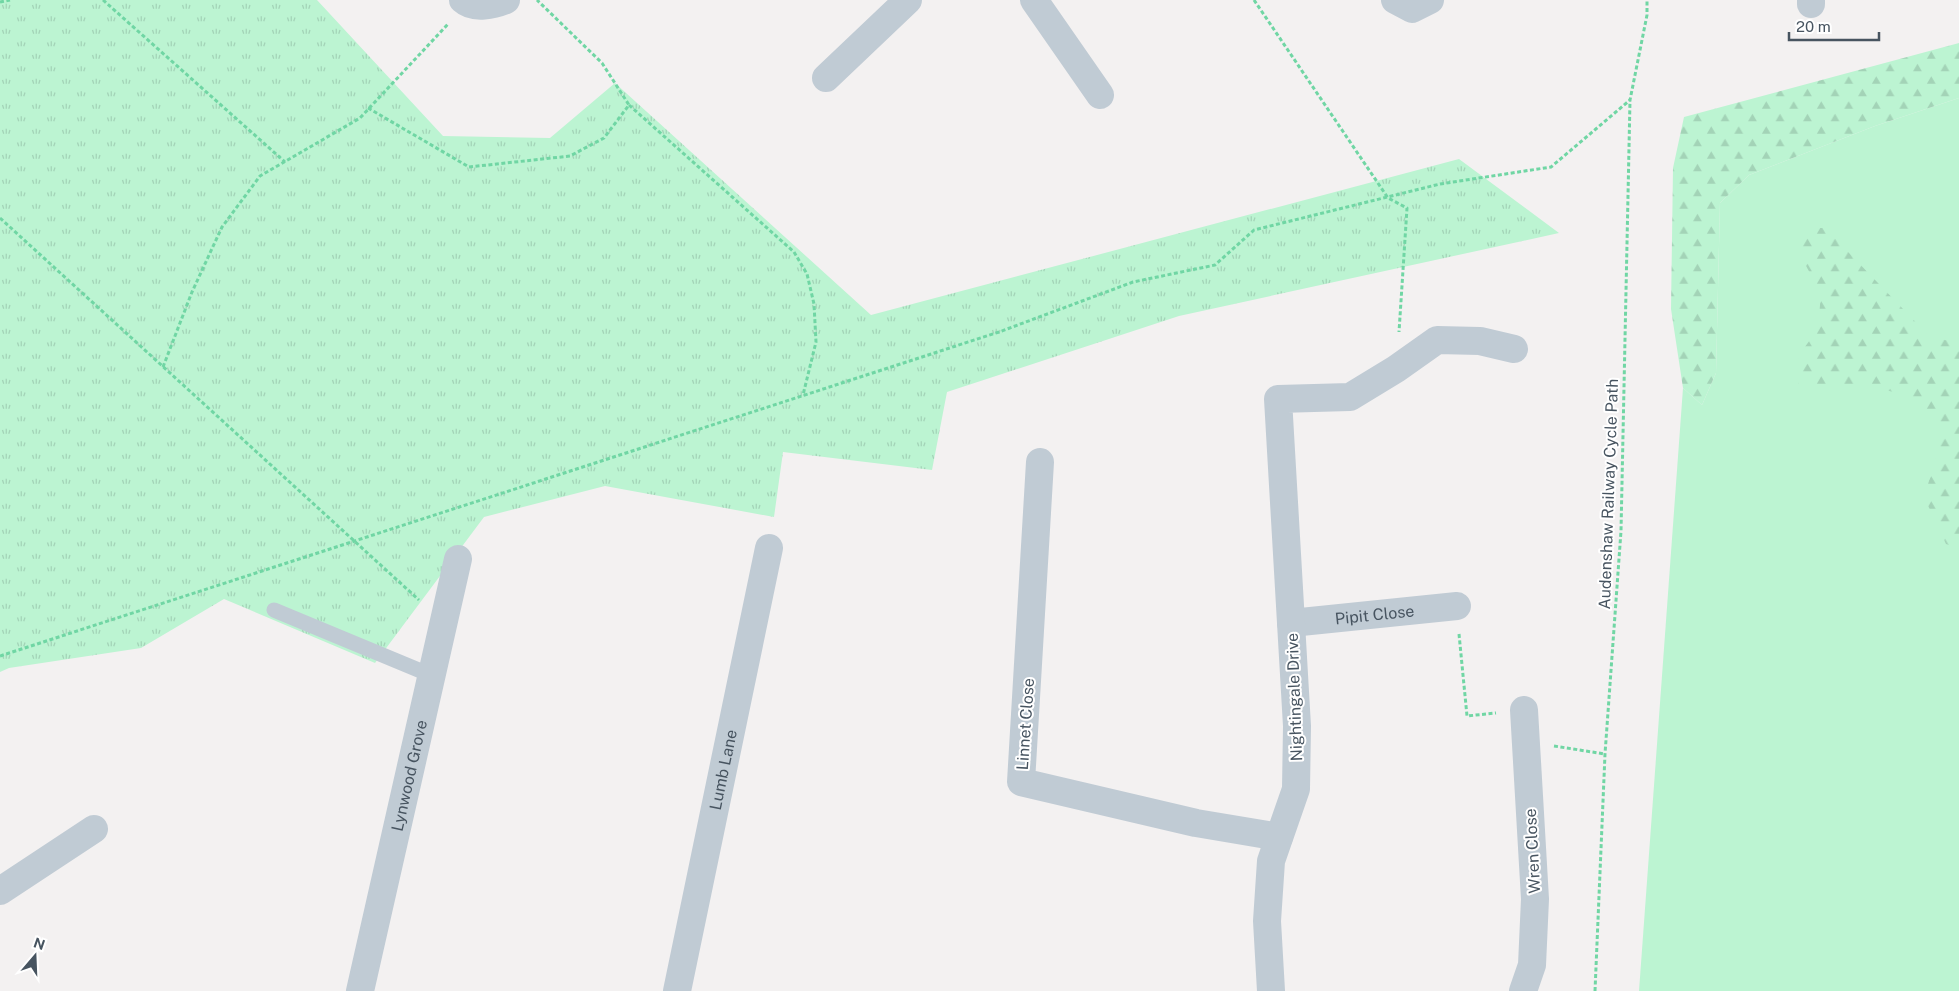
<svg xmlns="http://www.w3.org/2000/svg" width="1959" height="991" viewBox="0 0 1959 991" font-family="'Public Sans',sans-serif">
<defs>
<pattern id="forest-firs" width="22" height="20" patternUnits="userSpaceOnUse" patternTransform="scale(1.25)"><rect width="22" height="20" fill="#bcf4d2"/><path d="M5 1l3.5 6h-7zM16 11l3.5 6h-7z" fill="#a3d3b7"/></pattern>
<pattern id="park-tufts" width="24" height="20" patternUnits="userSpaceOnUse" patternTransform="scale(1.25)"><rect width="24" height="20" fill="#bcf4d2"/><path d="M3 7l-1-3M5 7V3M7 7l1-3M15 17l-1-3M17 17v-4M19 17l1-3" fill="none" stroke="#a3d3b7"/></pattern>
</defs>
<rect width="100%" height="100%" fill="#f3f1f1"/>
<path fill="#bcf4d2" d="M1959 98V991H1639L1683 388 1702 405 1716 373 1720 203 1749 175 1875 126Z"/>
<g fill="url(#forest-firs)">
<path d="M1959 43V98L1875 126 1749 175 1720 203 1716 373 1702 405 1683 388 1671 309 1673 168 1684 117Z"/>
<path d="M1807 228H1825L1931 338 1959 342V548L1946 544 1924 497 1942 439 1911 397 1868 385H1798L1799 355 1818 329 1821 293 1800 255Z"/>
</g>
<path fill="url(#park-tufts)" d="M0 0H317L443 136 550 138 615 83 871 315 1459 159 1559 233 1179 316 947 392 932 470 783 452 774 517 605 486 484 517 375 663 224 599 141 648 9 668 0 672Z"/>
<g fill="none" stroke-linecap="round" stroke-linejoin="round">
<g stroke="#70d6a4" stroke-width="3" stroke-dasharray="4 2.5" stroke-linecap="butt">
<path d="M103 0 285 162"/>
<path d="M1254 0 1388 198 1407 208 1399 332"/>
<path d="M0 2 10 0"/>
<path d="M629 105 794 252 807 274 814 304 816 342 803 395"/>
<path d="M368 108 469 167 570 156 604 138 629 105 602 63 537 0"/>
<path d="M0 218 419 600"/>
<path d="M163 367 192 292 222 227 260 176 360 118 448 24"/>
<path d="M1459 634 1467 716 1496 713"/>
<path d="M0 656 999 332 1133 282 1215 265 1254 230 1440 184 1551 167 1630 100"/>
<path d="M1554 746 1605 754"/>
<path d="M1595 991 1605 754 1621 531 1630 100 1647 15V0"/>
</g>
<path stroke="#c0cbd4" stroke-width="15" d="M274 610 433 676"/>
<g stroke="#c0cbd4" stroke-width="28">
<path d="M463 0C474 10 494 5 506 0"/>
<path d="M1034 0 1100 95"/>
<path d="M1395 0 1412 9 1430 0"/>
<path d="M1811 4V0"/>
<path d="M826 78 908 0"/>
<path d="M1040 462 1021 782 1196 823 1279 837"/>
<path id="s1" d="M1291 623 1457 606"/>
<path d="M0 891 94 829"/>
<path id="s2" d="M360 991 458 559"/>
<path id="s3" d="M677 991 769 548"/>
<path d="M1271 991 1267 921 1271 861 1296 789 1297 726 1278 399 1350 397 1396 369 1437 340 1480 341 1514 349"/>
<path d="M1523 991 1532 965 1535 899 1524 710"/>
</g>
</g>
<g text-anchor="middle" stroke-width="4" stroke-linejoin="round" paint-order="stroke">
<g font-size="16" fill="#475460" stroke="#fff">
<text transform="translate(1608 494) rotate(-88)" y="6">Audenshaw Railway Cycle Path</text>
<text dy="6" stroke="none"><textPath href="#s1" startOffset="84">Pipit Close</textPath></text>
<text transform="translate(1294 697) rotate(-92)" y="6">Nightingale Drive</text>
<text transform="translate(1025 724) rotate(-86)" y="6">Linnet Close</text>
<text dy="6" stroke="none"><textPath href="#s3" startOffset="226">Lumb Lane</textPath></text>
<text dy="6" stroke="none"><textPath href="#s2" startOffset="221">Lynwood Grove</textPath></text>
<text transform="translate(1532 851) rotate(-93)" y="6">Wren Close</text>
</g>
</g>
<g transform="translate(35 956) rotate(19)" stroke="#ffffff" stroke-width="4" paint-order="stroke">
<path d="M0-4L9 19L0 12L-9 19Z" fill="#475460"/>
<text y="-8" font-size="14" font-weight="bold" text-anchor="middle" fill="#475460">N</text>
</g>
<path d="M1789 32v8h90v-8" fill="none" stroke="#475460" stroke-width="2.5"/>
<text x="1796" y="32" font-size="15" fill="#475460" stroke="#ffffff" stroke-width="4" paint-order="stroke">20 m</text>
</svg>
